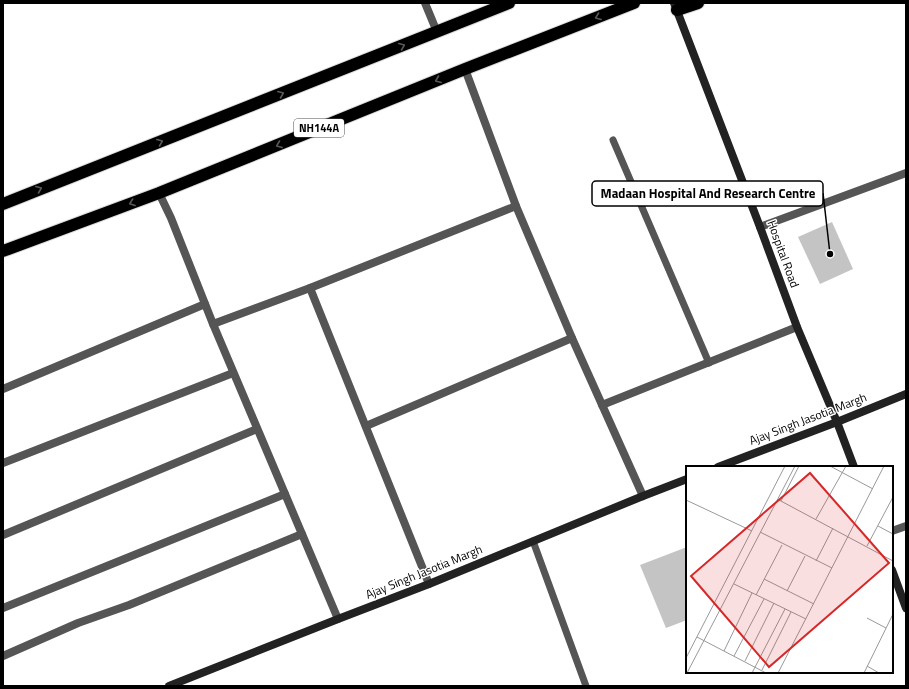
<svg xmlns="http://www.w3.org/2000/svg" width="909" height="689" viewBox="0 0 909 689" font-family="'Titillium Web',sans-serif">
<rect width="100%" height="100%" fill="#fff"/>
<g fill="#c4c4c4">
<path d="M832 222 853 269 820 284 798 237Z"/>
<path d="M687 547V620L666 628 640 565Z"/>
</g>
<g fill="none" stroke-linecap="round" stroke-linejoin="round">
<g stroke="#dbdbdb" stroke-width="14">
<g id="highway">
<path d="M677 10 698 3"/>
<path d="M3 204 509 3"/>
<path d="M3 251 159 193 465 69 634 3"/>
</g>
</g>
<g stroke="#555" stroke-width="7">
<path d="M613 140 709 363"/>
<path d="M533 541 586 686"/>
</g>
<g stroke="#555" stroke-width="8">
<path d="M425 3 437 32"/>
<path d="M465 69 516 206 572 338 643 496"/>
<path d="M159 193 171 218 213 324 338 619"/>
<path d="M760 227 906 173"/>
<path d="M310 288 429 584"/>
<path d="M213 324 310 288 516 206"/>
<path d="M3 389 205 304"/>
<path d="M602 405 797 327"/>
<path d="M366 426 572 338"/>
<path d="M3 463 233 373"/>
<path d="M892 531 906 526"/>
<path d="M3 535 257 429"/>
<path d="M3 608 285 494"/>
<path d="M3 656 78 623 129 605 302 534"/>
</g>
<g stroke="#222" stroke-width="8">
<path d="M674 3 760 227 797 327 837 422 854 467"/>
<path d="M718 467 837 422 906 394"/>
<path d="M892 570 906 608"/>
<path d="M169 686 338 619 429 584 643 496 687 479"/>
</g>
<use href="#highway" stroke="#000" stroke-width="12"/>
</g>
<defs><path id="oneway-chevron" d="M-2-3.5L2.5 0L-2 3.5" fill="none" stroke-width="1.6" stroke-linecap="round" stroke-linejoin="round"/></defs>
<g stroke="#595959">
<use href="#oneway-chevron" transform="translate(598 17) rotate(159)"/>
<use href="#oneway-chevron" transform="translate(402 46) rotate(-22)"/>
<use href="#oneway-chevron" transform="translate(438 80) rotate(158)"/>
<use href="#oneway-chevron" transform="translate(281 94) rotate(-22)"/>
<use href="#oneway-chevron" transform="translate(160 142) rotate(-22)"/>
<use href="#oneway-chevron" transform="translate(279 145) rotate(158)"/>
<use href="#oneway-chevron" transform="translate(39 189) rotate(-22)"/>
<use href="#oneway-chevron" transform="translate(132 203) rotate(160)"/>
</g>
<g text-anchor="middle" stroke-width="3" stroke-linejoin="round" paint-order="stroke">
<rect fill="#fff" stroke="#4c4c4c" stroke-width="1" x="294" y="119" width="50" height="18" rx="3"/>
<g font-size="11" font-weight="bold" fill="#000">
<text x="319" y="132">NH144A</text>
</g>
<g font-size="12" fill="#000" stroke="#fff">
<text transform="translate(783 254) rotate(70)" y="4">Hospital Road</text>
<text transform="translate(808 419) rotate(-21)" y="4">Ajay Singh Jasotia Margh</text>
<text transform="translate(424 572) rotate(-22)" y="4">Ajay Singh Jasotia Margh</text>
</g>
</g>
<g transform="translate(686 466)">
<rect width="207" height="207" fill="#fff"/>
<path fill="none" stroke="#999" stroke-width="1" d="M144 0 187 23M0 34 66 65M93 34 207 95M95 35 113 0M130 53 160 0M192 60 207 68M74 66 146 102M181 80 207 31M130 95 147 62M78 113 128 138M48 118 120 153M101 125 119 90M70 129 96 79M181 152 200 162M11 171 80 207M38 185 66 127M48 190 78 133M0 192 99 0M59 195 88 137M181 200 193 207M76 204 105 146M1 207 109 0M66 207 99 143M92 207 198 0M178 207 207 148"/>
<path fill="#d62828" fill-opacity="0.15" stroke="#d62828" stroke-width="2" d="M124 7 203 97 83 201 5 110Z"/>
<rect width="207" height="207" fill="none" stroke="#000" stroke-width="2"/>
</g>
<path fill="none" stroke="#000" stroke-width="1.5" d="M830 254L823 193"/>
<circle fill="#000" stroke="#fff" stroke-width="1.5" cx="830" cy="254" r="4"/>
<rect fill="#fff" stroke="#000" stroke-width="1.5" x="592" y="181" width="231" height="25" rx="4"/>
<g font-size="13" text-anchor="middle" font-weight="bold" fill="#000">
<text x="708" y="198">Madaan Hospital And Research Centre</text>
</g>
<rect width="909" height="689" fill="none" stroke="#000000" stroke-width="8"/>
</svg>
